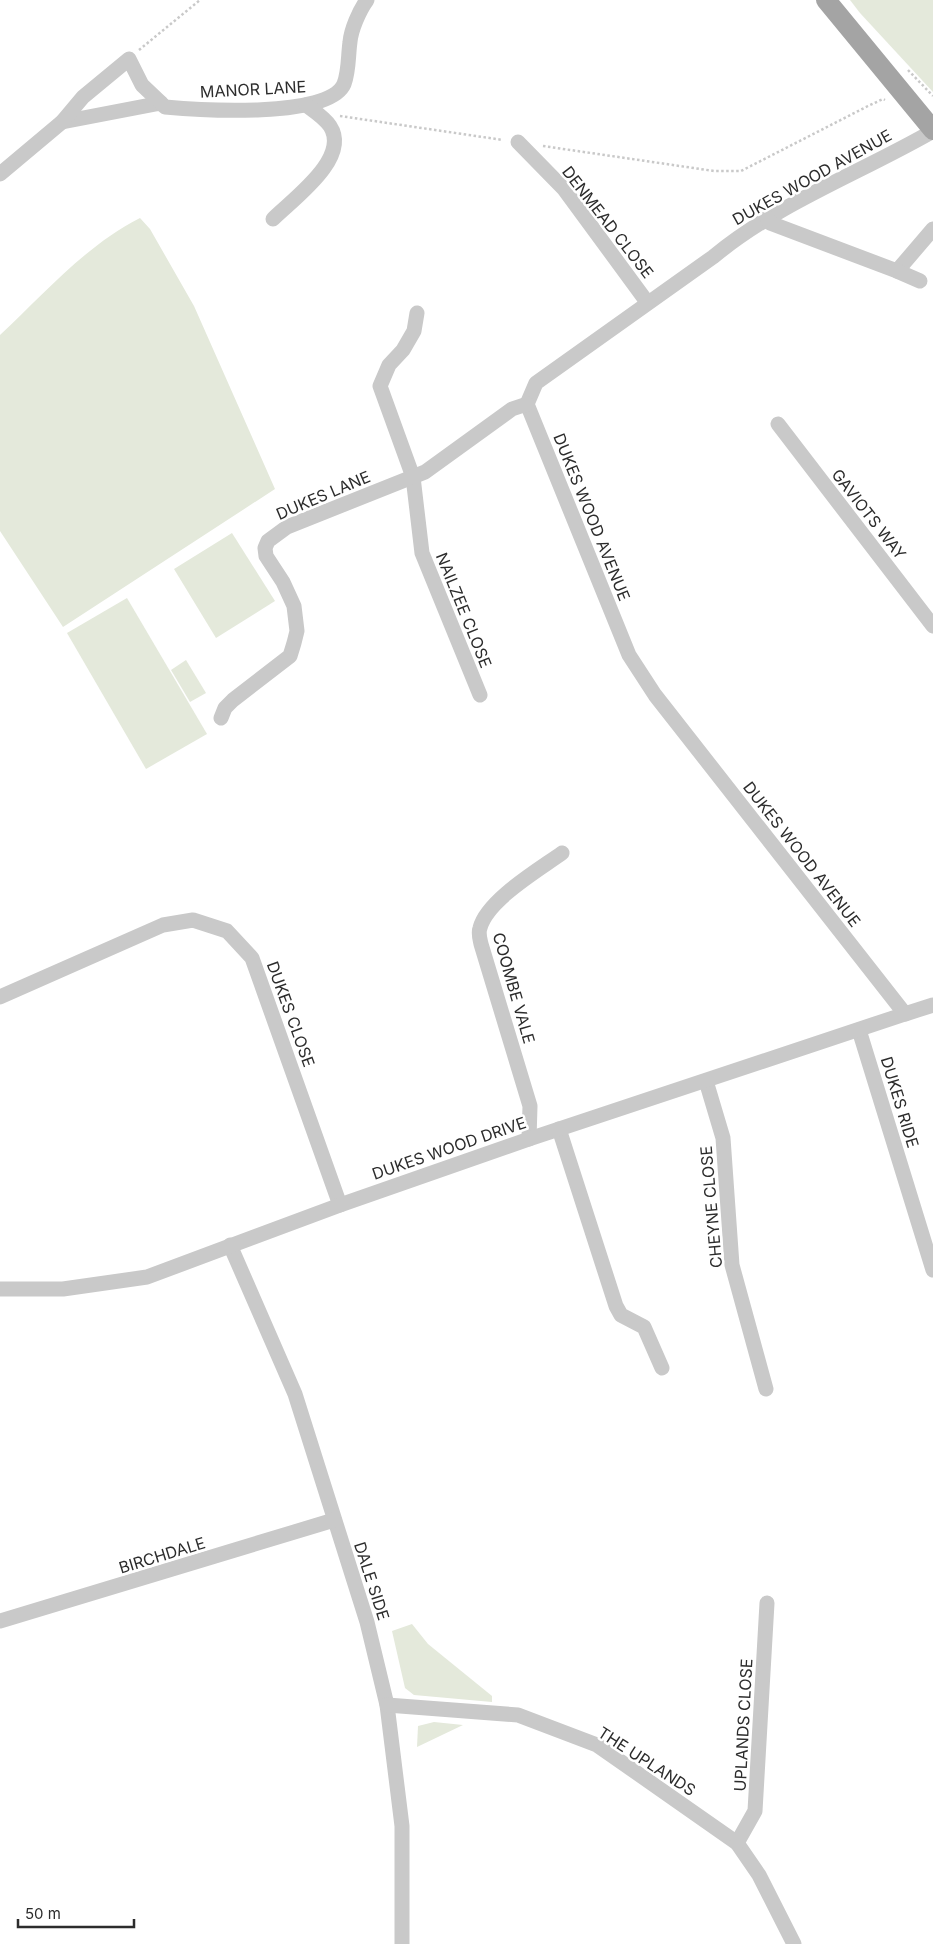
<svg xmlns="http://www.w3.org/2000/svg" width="933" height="1944" viewBox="0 0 933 1944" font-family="Inter,sans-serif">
<rect width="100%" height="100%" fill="#fff"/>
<g fill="#e4e9db">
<path d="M850 0H933V92L860 13Z"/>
<path d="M140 218 150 229 194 306 275 489 63 627 0 531V335C44 294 85 246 140 218Z"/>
<path d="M232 533 275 601 216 638 174 569Z"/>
<path d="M127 598 207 734 146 769 67 633Z"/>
<path d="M186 660 206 693 190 702 171 670Z"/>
<path d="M412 1624 428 1644 492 1696V1702L414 1695 405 1688 392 1631Z"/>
<path d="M434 1722 463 1725 417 1747 418 1726Z"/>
</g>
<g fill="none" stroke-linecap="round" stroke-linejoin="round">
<g stroke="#c9c9c9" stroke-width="2.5" stroke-dasharray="2.5 2.5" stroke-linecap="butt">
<path d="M139 50 200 0"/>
<path d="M908 70 933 96"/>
<path d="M340 116 503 140"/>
<path d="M543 146 714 171H741L868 106 883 99 885 100"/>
</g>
<g stroke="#c9c9c9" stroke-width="15">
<path d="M62 122 161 103 165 107C198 110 329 119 344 84 349 71 348 56 350 42 351 30 359 11 367 0"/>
<path d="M933 131C860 173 778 203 713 257L536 383 527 404 629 655 655 695 905 1014 933 1005"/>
<path d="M518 142 564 189 647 302"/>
<path d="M0 174 62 122 83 97 129 59 142 85 161 103"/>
<path d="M767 218 770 223 897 271 933 229"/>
<path d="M273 219C293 199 351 158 330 126 324 117 314 111 306 105"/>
<path d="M897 271 920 281"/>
<path d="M417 313 414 331 403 350 389 365 380 386 413 477 422 553 480 695"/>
<path d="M778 424 933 626"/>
<path d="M221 718 225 708 233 700 290 656 294 643 297 631 294 606 283 582 266 556 265 548 268 541 287 527 425 472 512 409 527 404"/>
<path d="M0 997 163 925 193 920 227 931 252 958 340 1205"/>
<path d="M859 1030 933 1270"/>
<path d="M706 1081 723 1138 732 1265 766 1389"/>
<path d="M559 1129 616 1306 621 1315 644 1327 662 1368"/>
<path d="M529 1139 530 1106 481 944C480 939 478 933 480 928 487 900 540 869 562 853"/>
<path d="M230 1245 295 1394 367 1622 387 1705 402 1826V1944"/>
<path d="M0 1289H63L147 1277 340 1205 529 1139 905 1014"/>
<path d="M0 1621 334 1520"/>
<path d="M387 1705 518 1715 597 1745 737 1843 759 1875 794 1944"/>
<path d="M737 1843 755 1811 767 1603"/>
</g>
<path stroke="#a4a4a4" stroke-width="20" d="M826 0 933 130"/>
</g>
<g text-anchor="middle" stroke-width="5" stroke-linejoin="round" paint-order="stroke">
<g font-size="16" fill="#2c2c2c" stroke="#fff">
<text transform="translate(253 89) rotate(-3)" y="6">MANOR LANE</text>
<text transform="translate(812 177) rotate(-29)" y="6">DUKES WOOD AVENUE</text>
<text transform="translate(608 222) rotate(52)" y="6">DENMEAD CLOSE</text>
<text transform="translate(323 495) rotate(-23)" y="6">DUKES LANE</text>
<text transform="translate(869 514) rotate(52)" y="6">GAVIOTS WAY</text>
<text transform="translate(592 517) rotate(68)" y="6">DUKES WOOD AVENUE</text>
<text transform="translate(464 610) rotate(68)" y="6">NAILZEE CLOSE</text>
<text transform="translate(802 854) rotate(52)" y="6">DUKES WOOD AVENUE</text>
<text transform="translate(514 988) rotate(74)" y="6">COOMBE VALE</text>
<text transform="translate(291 1014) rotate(70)" y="6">DUKES CLOSE</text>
<text transform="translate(900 1102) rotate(73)" y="6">DUKES RIDE</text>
<text transform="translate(449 1148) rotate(-19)" y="6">DUKES WOOD DRIVE</text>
<text transform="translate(711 1207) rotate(-95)" y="6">CHEYNE CLOSE</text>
<text transform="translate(162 1555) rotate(-17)" y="6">BIRCHDALE</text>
<text transform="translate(372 1581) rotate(72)" y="6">DALE SIDE</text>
<text transform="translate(743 1725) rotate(-87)" y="6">UPLANDS CLOSE</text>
<text transform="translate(647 1761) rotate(33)" y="6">THE UPLANDS</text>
</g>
</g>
<path d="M18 1919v8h116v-8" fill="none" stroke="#2c2c2c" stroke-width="2.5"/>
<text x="25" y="1919" font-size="15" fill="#2c2c2c" stroke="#ffffff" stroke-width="4" paint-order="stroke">50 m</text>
</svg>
